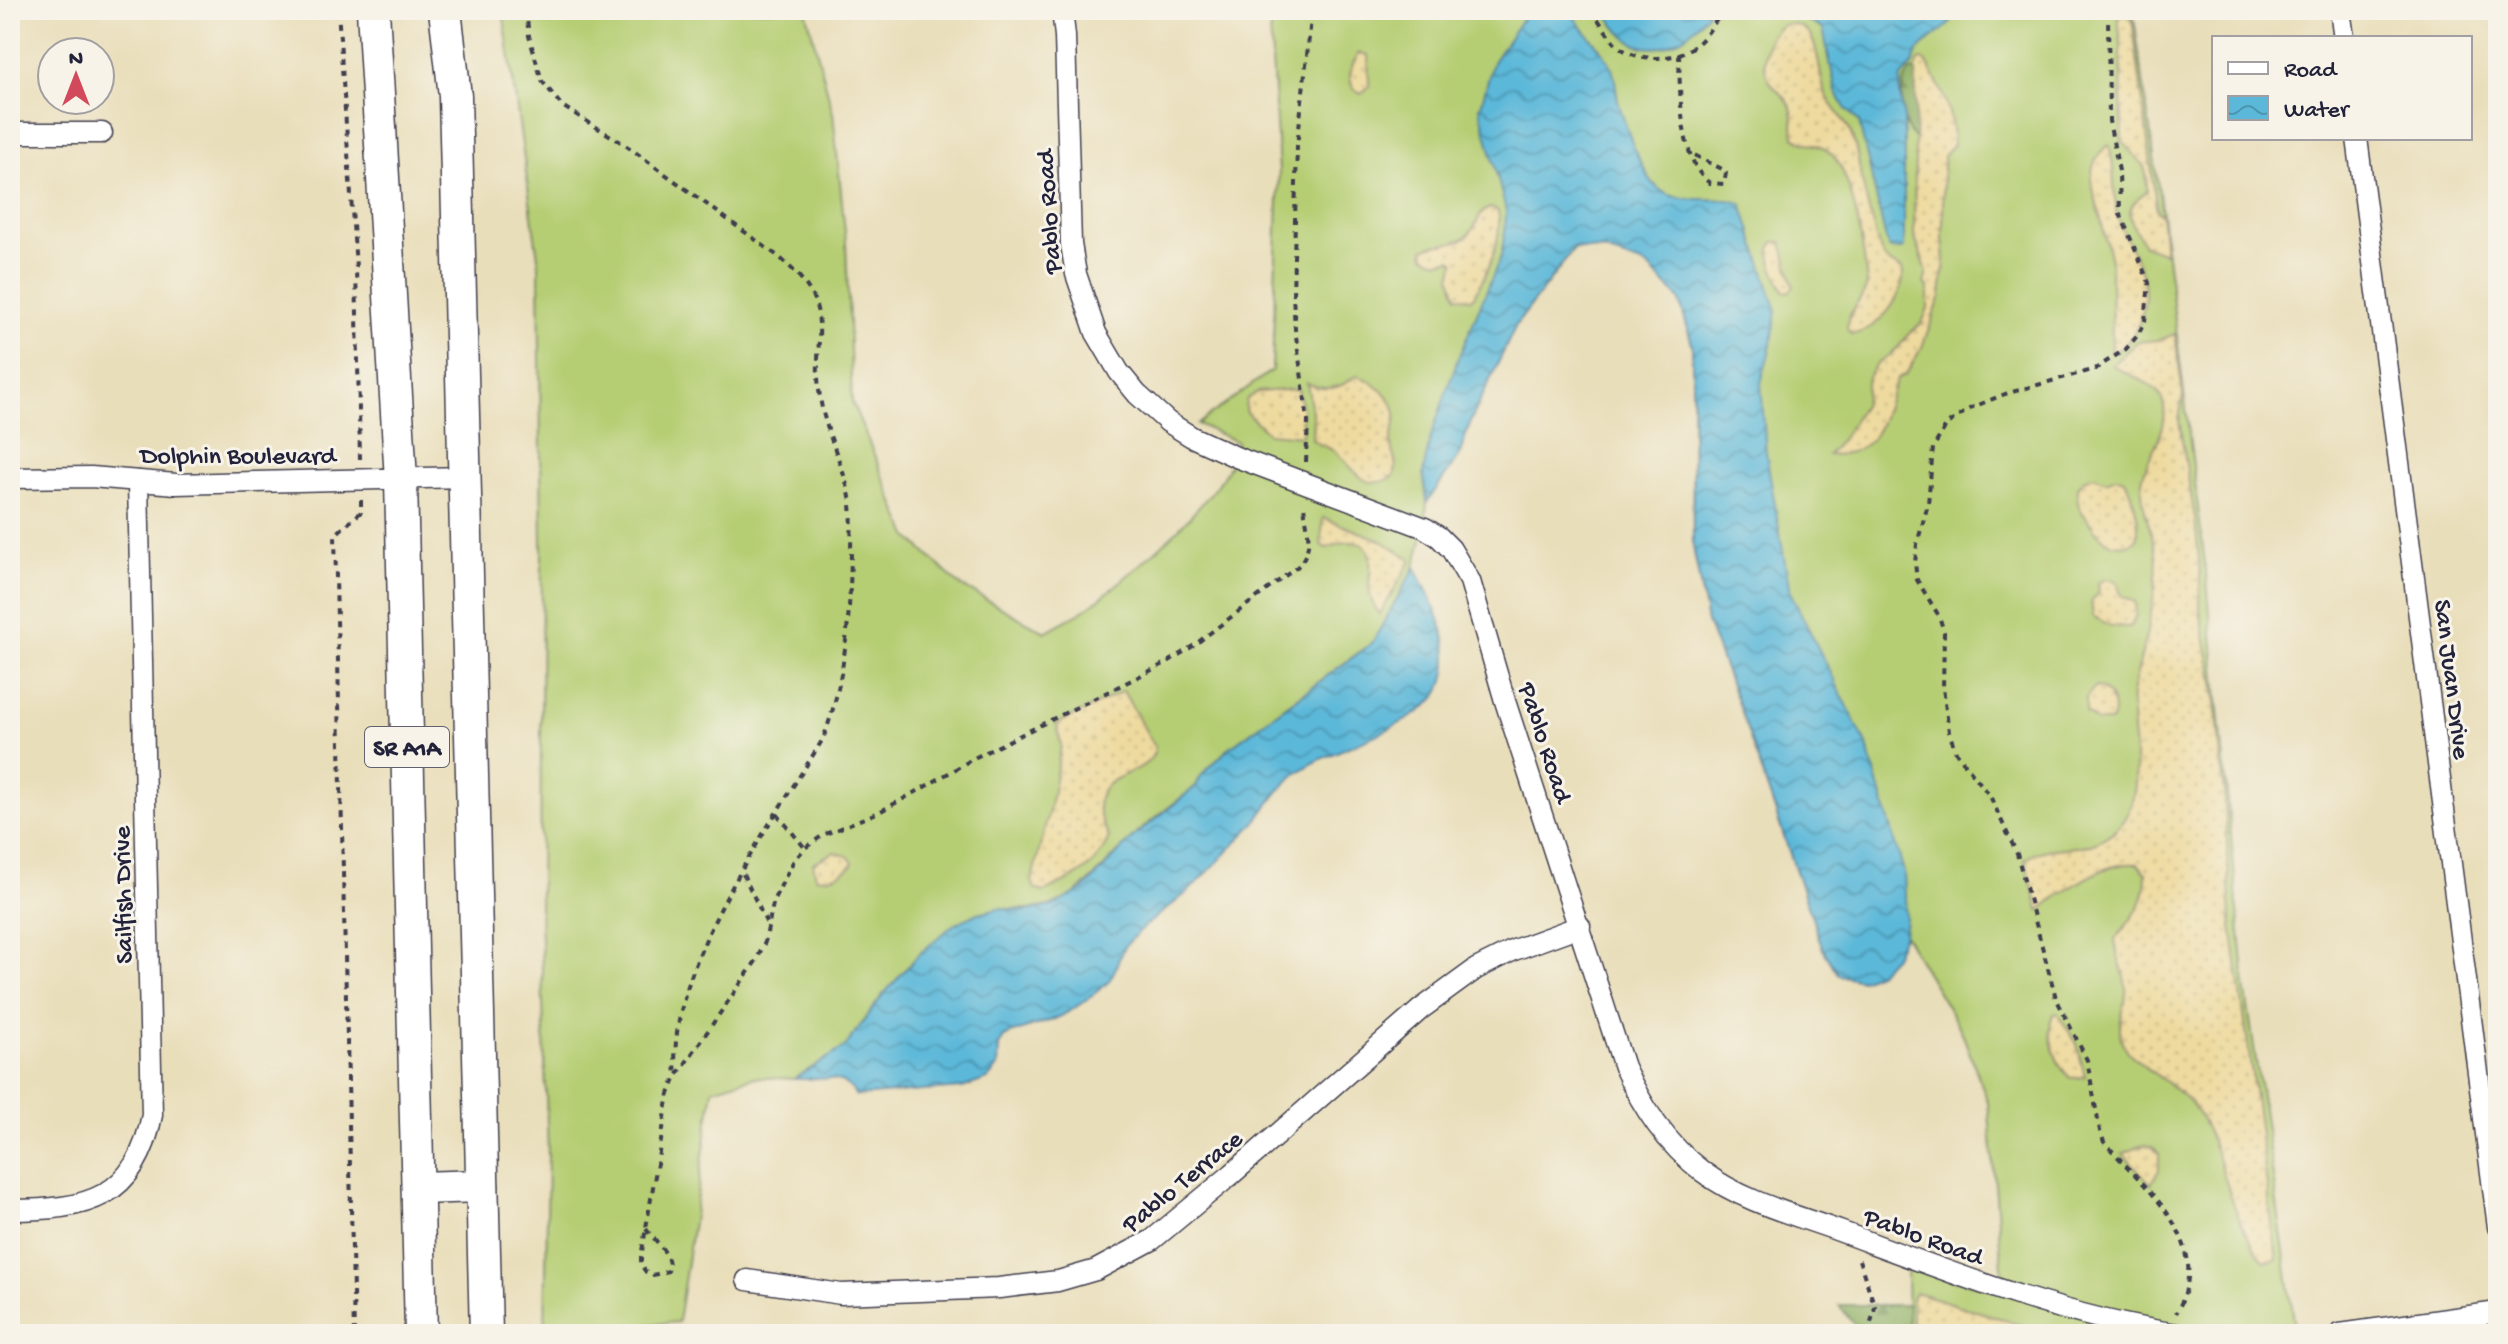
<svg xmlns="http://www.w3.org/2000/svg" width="2508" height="1344" viewBox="0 0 2508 1344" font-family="'Gochi Hand',sans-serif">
<defs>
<pattern id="forest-firs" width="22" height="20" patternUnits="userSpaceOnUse" patternTransform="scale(2)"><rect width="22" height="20" fill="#90b165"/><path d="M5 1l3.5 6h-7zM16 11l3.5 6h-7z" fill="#759054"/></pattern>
<pattern id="sand-dots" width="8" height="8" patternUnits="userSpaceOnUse" patternTransform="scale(2)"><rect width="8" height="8" fill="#eeda9e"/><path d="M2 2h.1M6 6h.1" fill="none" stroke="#ccbb89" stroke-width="1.8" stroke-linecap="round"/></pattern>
<pattern id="water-waves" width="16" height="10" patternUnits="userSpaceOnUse" patternTransform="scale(2)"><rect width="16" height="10" fill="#5bb8d9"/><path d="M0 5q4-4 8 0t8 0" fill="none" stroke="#4b95b1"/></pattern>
</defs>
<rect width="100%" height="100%" fill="#f7f3e8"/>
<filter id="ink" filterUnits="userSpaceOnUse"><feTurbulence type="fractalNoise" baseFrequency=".0125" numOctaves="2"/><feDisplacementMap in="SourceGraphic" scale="16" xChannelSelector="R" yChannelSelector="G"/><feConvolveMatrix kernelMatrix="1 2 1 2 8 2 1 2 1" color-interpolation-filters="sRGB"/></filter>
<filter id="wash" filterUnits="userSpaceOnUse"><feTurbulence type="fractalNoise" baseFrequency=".006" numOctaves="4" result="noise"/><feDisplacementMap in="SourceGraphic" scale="32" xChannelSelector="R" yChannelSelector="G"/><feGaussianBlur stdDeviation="1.8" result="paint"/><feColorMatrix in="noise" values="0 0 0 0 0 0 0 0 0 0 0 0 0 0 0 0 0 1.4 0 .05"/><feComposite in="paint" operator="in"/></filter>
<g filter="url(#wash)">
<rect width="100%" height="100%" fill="#e9deba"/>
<path fill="#b6ce73" stroke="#6c7857" stroke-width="2" d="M503 10H806L833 113 846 242 852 402 908 536 958 584 1045 632C1061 623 1079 614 1094 603 1131 574 1234 488 1237 442L1198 424 1272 370 1279 171 1269 10H2133L2162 214 2207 581 2245 986 2296 1334H1908L1907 1270 2004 1291 1988 1102 1961 1030 1904 935C1885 966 1881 984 1839 975L1823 949 1740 709 1707 622 1693 546 1692 344 1679 298 1647 266 1604 250 1575 248 1516 325 1471 420 1459 456 1427 502 1425 528 1415 567 1372 643 1229 748 1201 776 1196 786C1174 804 1149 821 1129 841 1083 886 1070 916 999 908L901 976 882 996 845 1047 794 1079 754 1077 713 1089 678 1322 545 1332 548 1156 540 909 542 549 539 265Z"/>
<g fill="url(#forest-firs)" stroke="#596a50" stroke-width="2">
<path d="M1920 70 1927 153C1921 146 1915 140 1910 133 1900 118 1898 86 1910 71Z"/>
<path d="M1839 1305H1908V1334H1861Z"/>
</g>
<g fill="url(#sand-dots)" stroke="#887e6c" stroke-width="2">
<path d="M2123 14 2132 19 2157 212 2161 214 2165 253 2144 245C2130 220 2120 210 2147 191 2147 158 2140 165 2122 141L2121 43 2118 17Z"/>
<path d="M1786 24C1822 22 1816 68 1825 92 1831 107 1845 118 1851 134 1857 147 1858 162 1861 176 1867 202 1872 229 1882 254L1887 261 1902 269C1909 293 1876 334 1851 334L1847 329C1846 311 1864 301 1867 284 1864 252 1853 170 1828 151 1818 143 1804 145 1794 137 1792 126 1795 115 1790 105 1785 95 1775 90 1769 80 1760 61 1765 32 1786 24Z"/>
<path d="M1359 53 1368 55 1369 86 1361 94C1344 85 1350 66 1359 53Z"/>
<path d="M1922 60 1926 61C1942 91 1953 110 1953 145L1944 155 1943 164V237L1945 261 1941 296 1922 347 1906 374 1898 378C1879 417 1884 455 1828 455L1845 435 1864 403 1868 377 1876 365 1894 352 1910 333 1922 323 1928 308V286L1924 284 1927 272 1914 235 1916 69 1919 61Z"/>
<path d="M2109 145C2116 168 2112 190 2117 213 2121 236 2137 254 2143 277 2149 305 2139 340 2112 353L2111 260 2091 181C2091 166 2096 154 2109 145Z"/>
<path d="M1491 208 1498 211C1504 238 1487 273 1474 296L1471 299 1457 296 1451 277 1455 262 1451 259C1441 262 1434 261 1425 256L1424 249C1437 241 1455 246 1467 236 1479 227 1476 211 1491 208Z"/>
<path d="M1774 242H1782L1794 287 1788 292 1784 291C1777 276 1764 256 1774 242Z"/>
<path d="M2175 334 2183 395 2179 421 2195 519 2200 569V611L2214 682 2225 804 2231 919 2277 1260 2265 1262C2227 1218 2227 1156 2194 1107 2178 1085 2129 1062 2122 1042 2115 1022 2128 1006 2126 987 2124 971 2116 956 2115 940 2133 916 2146 906 2146 873L2138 864C2103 860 2066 891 2039 910L2025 859C2052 842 2072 853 2096 842 2157 816 2128 743 2132 692 2141 659 2160 586 2156 553 2152 529 2140 506 2142 481 2146 453 2173 429 2162 399 2155 381 2126 376 2112 365L2137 342 2160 340Z"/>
<path d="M1355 376C1370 377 1394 398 1396 413 1397 424 1390 435 1391 445 1392 457 1399 463 1394 476 1363 495 1357 469 1335 452 1328 446 1319 446 1312 439L1313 419 1307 383C1325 392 1341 389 1355 376Z"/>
<path d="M1298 389 1302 410V436L1268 433 1245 411 1246 400 1257 392Z"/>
<path d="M2094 476 2106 481 2116 477 2125 480C2133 497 2141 519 2137 539 2114 555 2096 535 2086 517 2085 516 2079 508 2079 506 2077 501 2077 492 2077 487L2083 480Z"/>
<path d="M1323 518 1378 539 1410 558 1411 561 1380 614C1373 606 1369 595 1369 585 1370 566 1377 542 1349 542 1340 542 1333 547 1325 548L1321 544Z"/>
<path d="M2106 579 2117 581 2121 595 2135 602 2136 615 2130 627 2111 626 2093 616 2091 601 2099 593 2098 583Z"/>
<path d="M2094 687 2101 688C2112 697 2118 708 2111 722H2097L2086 712V698Z"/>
<path d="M1123 691 1155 747C1153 784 1069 765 1109 837 1099 867 1071 881 1043 892L1035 889 1032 881 1034 871 1050 807 1061 746 1057 724Z"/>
<path d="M834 852 848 856 853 863C847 873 827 880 816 877L813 863Z"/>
<path d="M2057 1013 2077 1044 2085 1077 2070 1078C2055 1064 2045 1033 2053 1014Z"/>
<path d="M2146 1145 2153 1147 2159 1154V1170L2151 1184 2123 1154 2137 1147Z"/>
<path d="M1915 1292 2051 1334H1912V1299Z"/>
</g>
<g fill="url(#water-waves)" stroke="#3e6d8a" stroke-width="2">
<path d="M1528 10H1570C1581 32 1603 45 1612 69 1616 79 1616 90 1618 100 1624 123 1641 174 1659 189 1681 207 1720 193 1742 204L1777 311 1772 342 1761 383 1766 453 1790 592 1867 745 1904 872 1906 918 1904 934 1894 956 1879 972 1862 980 1839 975 1823 949 1740 709 1707 622 1693 546 1692 344 1679 298 1647 266 1604 250 1574 248 1516 325 1471 420 1459 456 1427 502 1423 473 1430 439 1457 361 1501 256 1505 231 1506 211 1480 109 1493 62Z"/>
<path d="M1603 10H1709C1693 35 1657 62 1628 39 1618 32 1611 20 1603 10Z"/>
<path d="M1788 10H1952L1951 22C1940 35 1915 45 1914 63L1901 77 1900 94 1904 119V248L1896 250 1889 248 1886 240 1859 122 1845 108 1836 92 1823 29Z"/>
<path d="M1415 567C1433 602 1459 649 1441 688 1425 726 1329 748 1296 774 1278 788 1268 807 1253 825 1235 844 1217 863 1198 882 1176 905 1145 921 1125 947 1117 958 1116 975 1106 984 1093 995 1076 1008 1061 1016 1043 1025 1022 1028 1004 1037L999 1046 998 1067 988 1079 962 1088 856 1096C843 1072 818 1080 794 1079L845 1047 882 996 919 954 953 925 978 913 999 908 1027 911 1053 906 1084 889 1131 839 1196 786 1201 776 1229 748 1372 643Z"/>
</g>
</g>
<g filter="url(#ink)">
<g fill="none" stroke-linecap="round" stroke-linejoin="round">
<g stroke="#403e4e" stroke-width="23">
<g id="street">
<path d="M1062 10 1065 36 1071 244 1076 274 1096 333 1119 372 1137 394 1168 422 1192 437 1236 457 1425 528 1439 537 1451 549 1470 581 1505 701 1624 1067C1643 1108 1666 1144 1703 1172 1743 1202 1796 1215 1842 1232 1952 1273 2060 1316 2177 1334"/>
<path d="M2340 10 2344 38"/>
<path d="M10 133H102"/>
<path d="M2357 138 2498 1227"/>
<path d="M10 478 91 477 176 484 465 477"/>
<path d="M10 1210C87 1210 136 1199 152 1115L138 481"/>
<path d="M747 1280 841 1294 999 1288 1058 1281 1096 1270 1152 1240 1232 1174 1421 1009 1476 969 1514 950 1580 926"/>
<path d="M2340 1334 2498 1312"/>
</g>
</g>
<g stroke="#403e4e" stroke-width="35">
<g id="primary">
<path d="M373 10 401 480 421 1334"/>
<path d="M445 10 455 96 486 1334"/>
<path d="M418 1188 482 1186"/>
</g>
</g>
<g stroke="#403e4e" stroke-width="4" stroke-dasharray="6 6" stroke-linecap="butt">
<path d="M338 10 356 267 360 459"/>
<path d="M526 10 529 36 542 81 562 106 624 144 775 254C844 309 808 334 821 403 827 435 843 465 850 497 853 515 851 534 851 552 850 615 846 679 823 739 769 827 665 968 676 1075"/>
<path d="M1591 10C1600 21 1608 36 1618 46 1638 63 1676 61 1696 45 1707 36 1715 22 1723 10"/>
<path d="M2108 10 2109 121 2119 171 2120 213 2149 283 2145 321 2138 335 2126 349 2095 369 2005 394 1971 408 1947 424 1933 448 1928 504 1917 544 1915 563 1917 580 1939 616 1944 632 1943 688 1949 732 1956 752 1990 796 2017 854 2056 998 2087 1060 2100 1131 2104 1142C2146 1189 2217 1243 2176 1313"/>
<path d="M1679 54C1680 89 1679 163 1710 183L1724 184 1726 173 1722 169 1692 154"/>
<path d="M1306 462 1308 422 1295 329 1293 295 1297 146 1312 10"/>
<path d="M777 814 805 848"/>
<path d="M743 874 767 924"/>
<path d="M646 1229C655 1241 673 1255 668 1271L653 1275 646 1272 641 1265V1257L669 1094 676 1077 756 961 765 942 774 899 793 862 805 848 823 835 879 812 916 792 976 757 1168 662 1193 646 1297 567C1315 548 1307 530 1304 506"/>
<path d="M1859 1260 1875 1307 1868 1334"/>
<path d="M354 1334 335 535 361 512V500"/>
</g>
<use href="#street" stroke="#fff" stroke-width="20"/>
<use href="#primary" stroke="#fff" stroke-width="32"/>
</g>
</g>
<g text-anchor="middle" stroke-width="6" stroke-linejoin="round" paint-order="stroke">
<rect fill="#f7f3e8" stroke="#62616f" stroke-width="2" x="365" y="727" width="84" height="40" rx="6"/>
<g font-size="24" font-weight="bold" fill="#22223b">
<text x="407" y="755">SR A1A</text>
</g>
<g font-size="26" fill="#22223b" stroke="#f7f3e8">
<text transform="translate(1047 212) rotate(-94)" y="9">Pablo Road</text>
<text x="238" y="463">Dolphin Boulevard</text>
<text transform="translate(2454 679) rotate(83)" y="9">San Juan Drive</text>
<text transform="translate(1547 742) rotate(72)" y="9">Pablo Road</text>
<text transform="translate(121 895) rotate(-91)" y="9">Sailfish Drive</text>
<text transform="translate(1181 1180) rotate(-39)" y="9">Pablo Terrace</text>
<text transform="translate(1924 1235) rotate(20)" y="9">Pablo Road</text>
</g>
</g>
<rect width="2508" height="1344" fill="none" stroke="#f7f3e8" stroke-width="40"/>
<rect x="2212" y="36" width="260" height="104" fill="#f7f3e8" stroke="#a29fa3" stroke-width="2"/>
<rect x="2228" y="62" width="40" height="12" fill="#ffffff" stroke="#a29fa3" stroke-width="2"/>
<text x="2284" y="76" font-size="24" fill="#22223b">Road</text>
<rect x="2228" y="96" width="40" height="24" fill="url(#water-waves)" stroke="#a29fa3" stroke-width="2"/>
<text x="2284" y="116" font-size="24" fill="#22223b">Water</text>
<g transform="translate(76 76)"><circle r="38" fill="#f7f3e8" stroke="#a29fa3" stroke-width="2"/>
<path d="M0-6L14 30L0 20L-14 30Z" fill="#d1495b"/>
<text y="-12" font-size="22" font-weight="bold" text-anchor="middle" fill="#22223b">N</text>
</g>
</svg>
